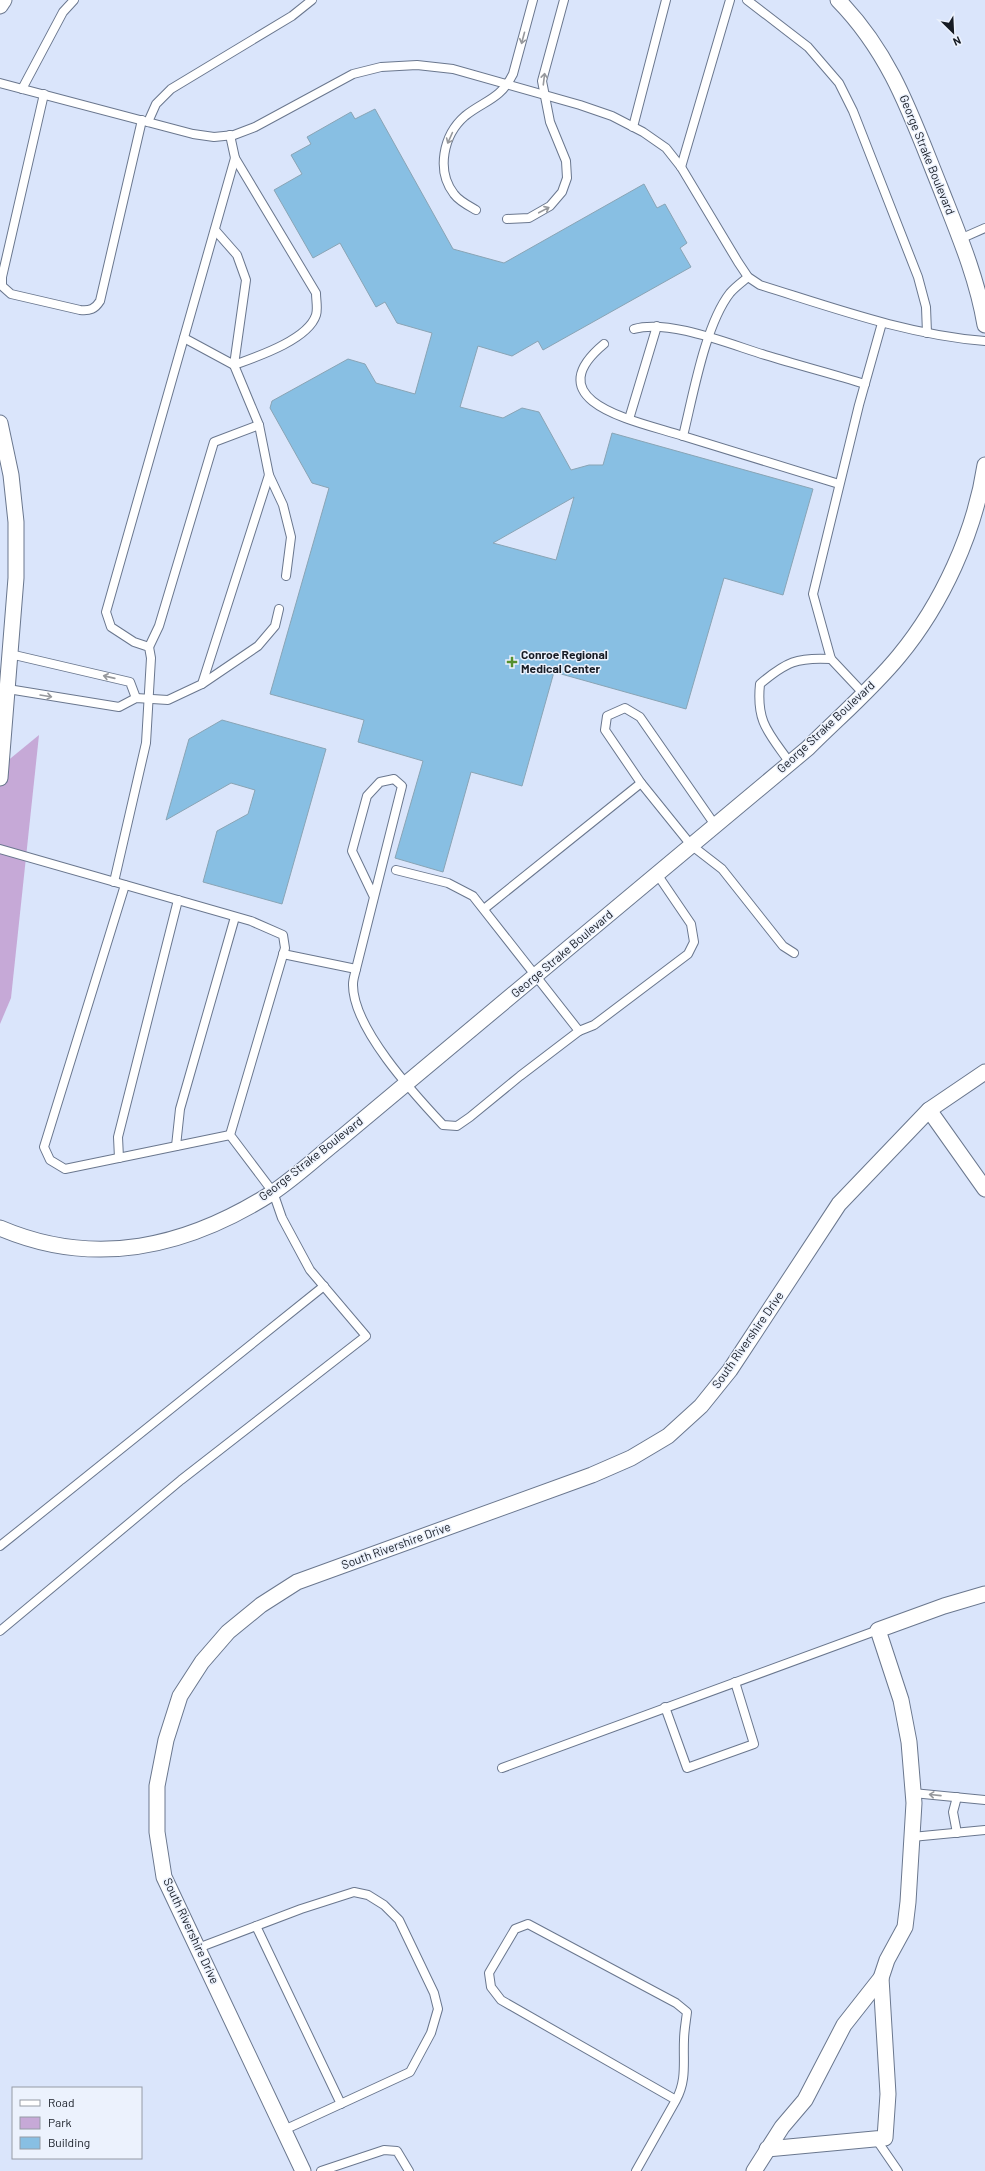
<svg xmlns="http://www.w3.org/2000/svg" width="985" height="2171" viewBox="0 0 985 2171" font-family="Barlow,sans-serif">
<rect width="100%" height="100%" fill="#dae5fb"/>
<path fill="#c6a9d7" d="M39 735 11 998 0 1024V767Z"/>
<g fill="#88bfe3" stroke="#89a4b5" fill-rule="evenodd">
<path d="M375 109 453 249 504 263 644 184 657 208 665 204 687 243 680 248 691 267 543 350 538 341 512 356 478 346 460 407 503 418 522 408 539 412 571 470 589 465H603L612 433 813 489 783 595 724 578 686 709 554 672 522 786 471 772 443 872 395 858 423 761 358 742 364 720 270 694 329 488 312 483 270 408 272 401 348 359 365 364 376 383 415 394 432 333 397 323 385 302 376 307 340 243 313 258 274 190 302 174 291 155 311 144 307 137 351 112 355 119ZM574 497 556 560 493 543Z"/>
<path d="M222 720 326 749 282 904 203 882 217 831 248 814 255 790 231 783 166 820 189 739Z"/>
</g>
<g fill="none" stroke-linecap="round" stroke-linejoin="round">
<g stroke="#6a778e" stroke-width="10">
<g id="service">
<path d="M747 0 808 47 839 83 853 111 918 277 926 307 927 333"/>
<path d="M0 83 193 134 214 137 234 135 255 127 353 74 381 67 417 65 453 69 580 105 612 116 643 132 666 148 681 167 738 262 748 277 760 285C834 308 908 335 985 341"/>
<path d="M22 89 63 12 74 0"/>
<path d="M44 94 2 277V286L11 294 80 310C90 311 95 309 100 301L142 120"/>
<path d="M148 122 156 104 171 89 292 16 312 0"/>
<path d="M633 127 666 0"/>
<path d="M681 167 730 0"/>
<path d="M476 210C469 206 459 201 454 194 436 171 443 135 465 116 485 100 500 100 513 74L533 0"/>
<path d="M507 219 529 218 550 206 562 192 567 178 566 161 550 122 542 81 564 0"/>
<path d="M960 239 985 228"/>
<path d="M748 277C742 282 735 287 730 293 705 325 693 396 683 436L839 484"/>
<path d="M634 329C669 319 729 344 765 355 798 365 832 374 865 384"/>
<path d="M184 338 234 365 246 280 237 255 215 230"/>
<path d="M604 344C533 403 641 422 683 436"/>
<path d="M629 419 657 326"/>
<path d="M269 475 283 505 291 537 286 576"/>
<path d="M149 647 159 626 214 442 259 425"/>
<path d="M10 654 130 682 136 698"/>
<path d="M202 684 258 646 275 626 279 609"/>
<path d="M8 689 119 707 136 698 168 700 202 684 269 475 259 425 234 365C256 357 308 340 316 315 318 309 316 300 316 293L235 158"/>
<path d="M863 693 831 659 813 594 859 405 882 323"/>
<path d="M790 763C769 733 756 723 760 684 786 662 797 657 831 659"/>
<path d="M715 825 640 717 625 708 607 716 605 730 641 783 691 845 722 869 783 946 794 953"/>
<path d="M0 849 251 921 283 935 285 948 230 1135 273 1192 282 1218 310 1270 366 1336 181 1480 0 1631"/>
<path d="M114 882 146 743 151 658 149 647 134 642 111 627 106 612 235 158 230 135"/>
<path d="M125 885 44 1147 50 1160 65 1169 230 1135"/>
<path d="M484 909 641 783"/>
<path d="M283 954 356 969C355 974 353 979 353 984 352 1027 414 1094 443 1125L457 1126 470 1117 520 1076 579 1031 473 896 448 883 396 870"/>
<path d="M356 969 402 786 394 779 380 782 367 796 352 851 374 897"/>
<path d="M579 1031 594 1025 688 954 694 942 691 924 657 874"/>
<path d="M176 1146 180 1109 235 917"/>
<path d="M119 1158 118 1137 178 900"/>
<path d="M0 1546 324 1286"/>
<path d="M665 1707 687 1768 754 1744 735 1682"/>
<path d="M502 1768 878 1630"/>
<path d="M913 1793 985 1800"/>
<path d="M957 1833 953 1812 957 1797"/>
<path d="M912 1837 985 1830"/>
<path d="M256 1926 341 2104"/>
<path d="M198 1948 301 1909 354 1892 368 1895 384 1905 399 1920 434 1993 438 2009 431 2033 410 2072 284 2130"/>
<path d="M876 2139 898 2171"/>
<path d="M321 2171 384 2150 397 2151 409 2171"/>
<path d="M636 2171 676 2100C687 2080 683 2062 684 2040 684 2031 686 2021 687 2012L676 2003 528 1924 515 1929 489 1973 491 1987 501 2000 676 2100"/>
</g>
</g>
<g stroke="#6a778e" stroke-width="17">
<g id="minor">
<path d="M838 0C892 55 912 118 940 187 958 233 977 277 985 325"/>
<path d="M0 6 4 0"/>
<path d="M0 423 11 475 16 522V578L0 778"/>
<path d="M929 1110 985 1189"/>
<path d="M0 1228C96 1269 187 1247 272 1193 296 1177 318 1156 341 1138L808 748C838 718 872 689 899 656 942 604 975 532 985 465"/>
<path d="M767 2149 885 2138 888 2094 881 1978"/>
<path d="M303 2171 164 1877 157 1832V1786L166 1740 180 1696 202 1662 228 1632 261 1605 297 1582 592 1475 631 1458 668 1436 701 1406 730 1370 839 1204 929 1110 985 1072"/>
<path d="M754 2171 782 2127 805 2100 844 2025 881 1978 887 1960 905 1927 908 1902 914 1803 909 1742 901 1700 878 1630 944 1606 985 1594"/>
</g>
</g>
<use href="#service" stroke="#fff" stroke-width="8"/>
<use href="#minor" stroke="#fff" stroke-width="15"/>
</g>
<defs><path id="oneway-shaft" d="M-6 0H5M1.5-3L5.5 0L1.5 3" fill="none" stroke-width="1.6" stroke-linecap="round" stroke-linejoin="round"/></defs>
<g stroke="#96989c">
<use href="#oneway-shaft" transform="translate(523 38) rotate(105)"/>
<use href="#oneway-shaft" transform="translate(544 79) rotate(-83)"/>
<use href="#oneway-shaft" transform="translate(450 138) rotate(114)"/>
<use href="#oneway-shaft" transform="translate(544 210) rotate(-28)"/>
<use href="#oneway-shaft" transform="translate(109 677) rotate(-167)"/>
<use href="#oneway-shaft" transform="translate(46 696) rotate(9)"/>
<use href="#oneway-shaft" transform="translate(935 1795) rotate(-174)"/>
</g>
<path fill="#548f2d" stroke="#ecf2fd" stroke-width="1.5" d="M510 656h4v4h4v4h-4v4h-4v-4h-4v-4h4z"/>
<g text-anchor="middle" stroke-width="3" stroke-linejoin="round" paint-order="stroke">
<g font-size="12" fill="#161b24" stroke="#ecf2fd">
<text transform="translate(927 155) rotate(68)" y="4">George Strake Boulevard</text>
<text transform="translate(826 727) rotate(-43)" y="4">George Strake Boulevard</text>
<text transform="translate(562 954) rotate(-40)" y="4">George Strake Boulevard</text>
<text transform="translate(311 1159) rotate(-38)" y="4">George Strake Boulevard</text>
<text transform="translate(748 1340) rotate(-55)" y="4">South Rivershire Drive</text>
<text transform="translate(396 1546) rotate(-20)" y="4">South Rivershire Drive</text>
<text transform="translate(191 1931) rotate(65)" y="4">South Rivershire Drive</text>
</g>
<g font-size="12" font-weight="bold" fill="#161b24" stroke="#ecf2fd" text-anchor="start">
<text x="521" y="659">Conroe Regional<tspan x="521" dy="14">Medical Center</tspan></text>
</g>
</g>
<rect x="12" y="2087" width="130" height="72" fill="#ecf2fd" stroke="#969ca6"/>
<rect x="20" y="2100" width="20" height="6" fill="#ffffff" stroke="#969ca6"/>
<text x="48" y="2107" font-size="12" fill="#161b24">Road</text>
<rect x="20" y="2117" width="20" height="12" fill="#c6a9d7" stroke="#969ca6"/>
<text x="48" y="2127" font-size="12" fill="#161b24">Park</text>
<rect x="20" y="2137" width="20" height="12" fill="#88bfe3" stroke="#969ca6"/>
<text x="48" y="2147" font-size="12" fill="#161b24">Building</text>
<g transform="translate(953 32) rotate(156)" stroke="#ecf2fd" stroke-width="3" paint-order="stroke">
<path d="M0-3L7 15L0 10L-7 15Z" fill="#161b24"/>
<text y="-6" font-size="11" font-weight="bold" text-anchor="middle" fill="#161b24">N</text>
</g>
</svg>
